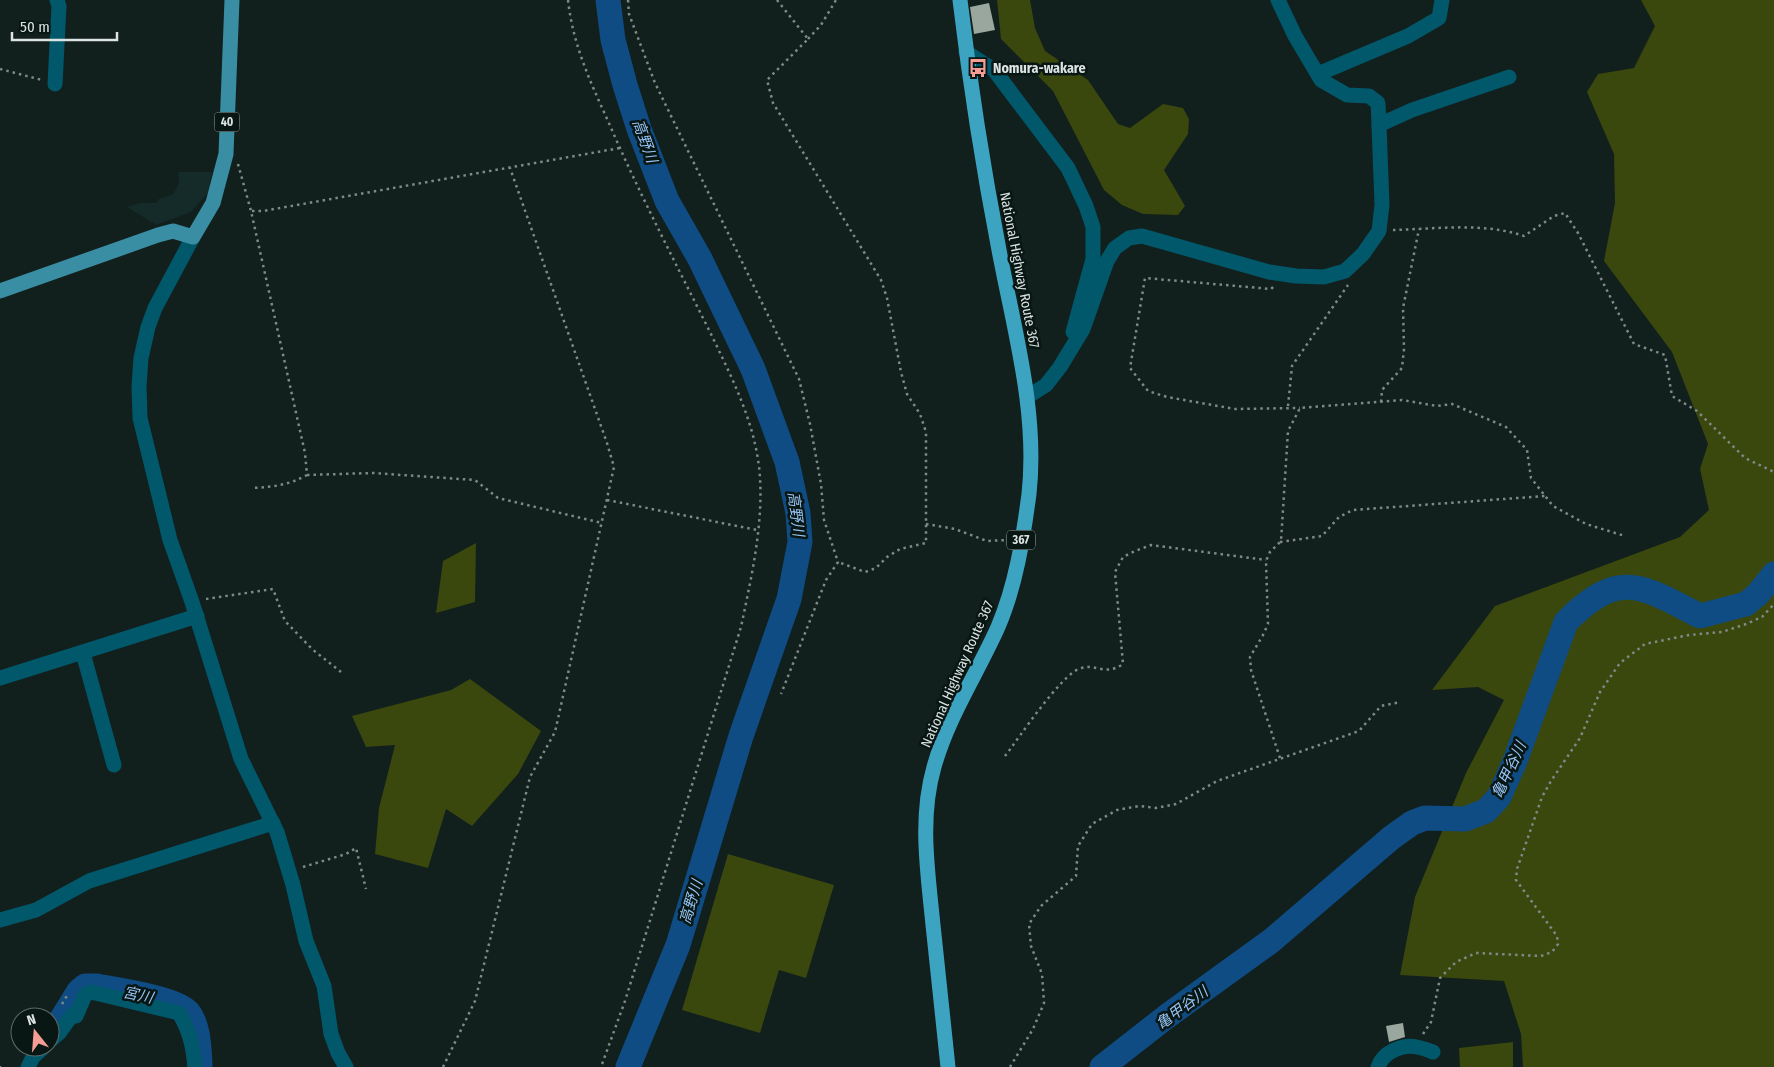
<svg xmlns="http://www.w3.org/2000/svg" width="1774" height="1067" viewBox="0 0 1774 1067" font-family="'Fira Sans Condensed','Noto Sans JP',sans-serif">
<rect width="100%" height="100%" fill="#111f1d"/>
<path fill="#142b29" d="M178 172H212L208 193 191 212 156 225 127 207 140 203H156L159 199 173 194 179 183Z"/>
<g fill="#3a470d">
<path d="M997 0H1030L1035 28 1045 51 1088 80 1118 124 1130 128 1163 104 1183 108 1189 119 1188 134 1164 170 1185 206 1178 215 1143 214 1122 205 1104 190 1053 91 1001 39Z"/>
<path d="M1641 0H1774V1067H1523L1521 1034 1504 981 1400 975 1415 897 1466 773 1504 700 1478 687 1432 690 1495 606 1680 537 1709 510 1700 469 1708 444 1672 352 1604 261 1615 203 1614 154 1587 92 1598 74 1634 68 1655 26Z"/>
<path d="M476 543 475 602 436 613 443 561Z"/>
<path d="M470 679 541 731 518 774 472 826 446 809 428 868 375 854 379 808 395 745 366 747 352 716 451 690Z"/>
<path d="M728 854 834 885 806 978 779 970 760 1033 682 1010Z"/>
<path d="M1513 1042V1067H1460L1459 1048Z"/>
</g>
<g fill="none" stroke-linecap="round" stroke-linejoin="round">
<g stroke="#0f4c83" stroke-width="25">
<path d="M608 0 613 40 625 85 639 129 667 201 700 259 753 369 787 462 798 513 800 542 789 599 741 736 678 945 628 1067"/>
<path d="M50 1032 58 1025 79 991 85 986H97C117 990 176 998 188 1012 199 1025 199 1049 200 1064"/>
<path d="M1102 1067 1166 1017 1271 941 1391 838 1412 823 1425 818 1465 819 1486 811 1499 797 1515 761 1566 622C1619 568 1642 586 1700 616L1746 604 1758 594 1774 574"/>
</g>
</g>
<g fill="#9aa79e">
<path d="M989 3 995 30 974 34 970 7Z"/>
<path d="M1403 1023 1405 1037 1389 1042 1386 1026Z"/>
</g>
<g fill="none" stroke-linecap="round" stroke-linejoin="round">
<g stroke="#7f8a88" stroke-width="2.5" stroke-dasharray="2.5 4" stroke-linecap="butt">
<path d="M568 0C573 45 590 81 608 121 639 193 675 262 710 332 732 378 757 426 760 478 763 527 751 579 741 627L625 1001 601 1067"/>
<path d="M628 0 629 14 655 83 799 379 810 424 821 484 824 520 838 562 826 580 781 694"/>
<path d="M777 0 808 39 767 80 773 103 881 280 887 298 901 372 907 394 920 414 926 432V543L900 549 887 557 876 568 865 572 838 562"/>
<path d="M808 39 821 25 836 0"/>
<path d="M0 69 42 80"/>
<path d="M238 164 251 211 305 453 307 475C289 485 273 487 252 488"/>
<path d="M252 211H263L620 148"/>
<path d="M1393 230C1436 229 1483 222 1524 236L1554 216 1565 213 1578 233 1634 344 1665 355 1672 396 1697 411 1745 458 1774 472"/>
<path d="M1273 287 1271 289 1145 278 1130 368 1148 391 1167 397 1235 409 1300 408"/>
<path d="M1381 402 1382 390 1402 368 1404 349 1403 308 1419 229"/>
<path d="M1288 406 1292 366 1348 285"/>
<path d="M307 475 373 473 475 480 498 498 602 523"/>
<path d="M607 500 757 530"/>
<path d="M926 524 955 529 987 541 1007 540"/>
<path d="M1280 542 1322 536 1339 517 1353 510 1545 496"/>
<path d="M206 599 273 589 285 621 312 649 341 672"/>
<path d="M1005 756C1019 738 1060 676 1079 669 1095 662 1104 677 1123 664L1115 572 1123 557 1135 551 1151 545 1266 560"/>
<path d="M1280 758 1251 670 1250 657 1263 635 1268 624 1266 561 1270 552 1281 541 1288 431 1300 408 1402 400 1437 406 1452 404 1506 427 1527 450 1531 478 1553 506 1586 524 1625 536"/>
<path d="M303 867 346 854 356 848 366 889"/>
<path d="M62 1004 68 994"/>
<path d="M1423 1034 1431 1022 1440 978 1456 962 1476 953 1541 956 1552 952 1558 944 1557 936 1516 880 1517 869 1542 797 1551 781 1580 738 1600 692 1620 663 1645 644 1689 635 1722 632 1746 624 1762 617 1774 604"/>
<path d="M0 1066V1067"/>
<path d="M443 1067 475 1001 530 777 555 732 614 467 607 443 510 168"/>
<path d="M1010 1067 1033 1029 1044 1003 1042 974 1031 946 1029 924 1041 906 1076 876 1078 846 1092 824 1117 810 1139 806 1156 808 1176 804 1217 781 1359 731 1381 706 1401 702"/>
</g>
<g stroke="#02586b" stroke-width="15">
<path d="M1278 0 1295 36 1321 80 1347 95 1369 96 1378 103 1379 125"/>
<path d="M966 52 994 70 1068 168 1086 206 1093 227V259L1073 332"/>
<path d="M1318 74 1408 36 1439 18 1442 0"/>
<path d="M55 84 59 6 57 0"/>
<path d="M193 237 155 308 148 327 141 358 139 386 140 418 170 540 192 602 241 759 277 832 293 885 306 941 324 986 331 1034 338 1053 346 1067"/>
<path d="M1027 397 1046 385 1060 367 1083 329 1107 261 1115 248 1129 238 1142 236 1269 272 1296 276 1324 277 1345 271 1363 254 1379 231 1382 205 1379 125 1412 110 1509 77"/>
<path d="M83 653 114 765"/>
<path d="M0 678 197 616"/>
<path d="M0 920 36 910 89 881 273 823"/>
<path d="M50 1041 59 1033 72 1015 76 1016 85 995 91 992 179 1013C190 1031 193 1047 195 1067"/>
<path d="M28 1067 33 1057 44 1047"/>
<path d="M1378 1067C1383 1052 1402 1044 1417 1047 1422 1048 1428 1050 1433 1052"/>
</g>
<path stroke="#3a8ea4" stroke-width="15" d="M0 291 158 235 173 231 193 237 213 203 226 154 232 0"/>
<path stroke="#3ca4c0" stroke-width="15" d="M948 1067C943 1020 938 972 933 925 928 873 919 819 934 767 948 717 977 674 998 627 1016 585 1023 539 1029 494 1038 412 1014 330 999 250 983 167 970 84 960 0"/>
</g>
<defs>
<g id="bus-bare" transform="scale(1.5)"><path d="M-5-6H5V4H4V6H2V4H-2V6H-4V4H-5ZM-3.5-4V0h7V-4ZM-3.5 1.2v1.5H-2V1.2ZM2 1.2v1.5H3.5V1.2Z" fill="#f59c95" stroke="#081614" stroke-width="2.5" paint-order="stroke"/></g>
</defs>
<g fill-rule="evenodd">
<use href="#bus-bare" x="978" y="68"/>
</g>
<g text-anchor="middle" stroke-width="5" stroke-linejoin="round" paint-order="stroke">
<g fill="#081614" stroke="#9ca6a4" stroke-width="1">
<rect x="214.5" y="112.5" width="25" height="19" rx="4"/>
<rect x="1007" y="530.5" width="28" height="19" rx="4"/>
</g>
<g font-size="12" font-weight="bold" fill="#dbe4e2">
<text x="227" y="126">40</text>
<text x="1021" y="544">367</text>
</g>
<g font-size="14" font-weight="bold" fill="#dbe4e2" stroke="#081614" text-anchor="start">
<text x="993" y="73">Nomura-wakare</text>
</g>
<g font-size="14" fill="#dbe4e2" stroke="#081614">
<text transform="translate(1020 270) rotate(79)" y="5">National Highway Route 367</text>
<text transform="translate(957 674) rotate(-66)" y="5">National Highway Route 367</text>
</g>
<g font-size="15" font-style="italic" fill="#97c4f4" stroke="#081614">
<text transform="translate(645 141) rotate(70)" y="5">高野川</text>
<text transform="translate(796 514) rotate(83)" y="5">高野川</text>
<text transform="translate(1509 770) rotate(-65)" y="5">亀甲谷川</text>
<text transform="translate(691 902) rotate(-73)" y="5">高野川</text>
<text transform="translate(138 995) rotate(12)" y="5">宮川</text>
<text transform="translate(1182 1008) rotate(-37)" y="5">亀甲谷川</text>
</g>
</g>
<g transform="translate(35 1032) rotate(343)"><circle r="24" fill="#081614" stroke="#5c6866"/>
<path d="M0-4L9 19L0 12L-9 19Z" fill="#f59c95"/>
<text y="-8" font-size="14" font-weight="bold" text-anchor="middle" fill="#dbe4e2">N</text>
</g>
<path d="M12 32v8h105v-8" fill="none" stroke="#dbe4e2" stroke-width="2.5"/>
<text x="20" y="32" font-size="15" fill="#dbe4e2" stroke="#081614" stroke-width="4" paint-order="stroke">50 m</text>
</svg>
